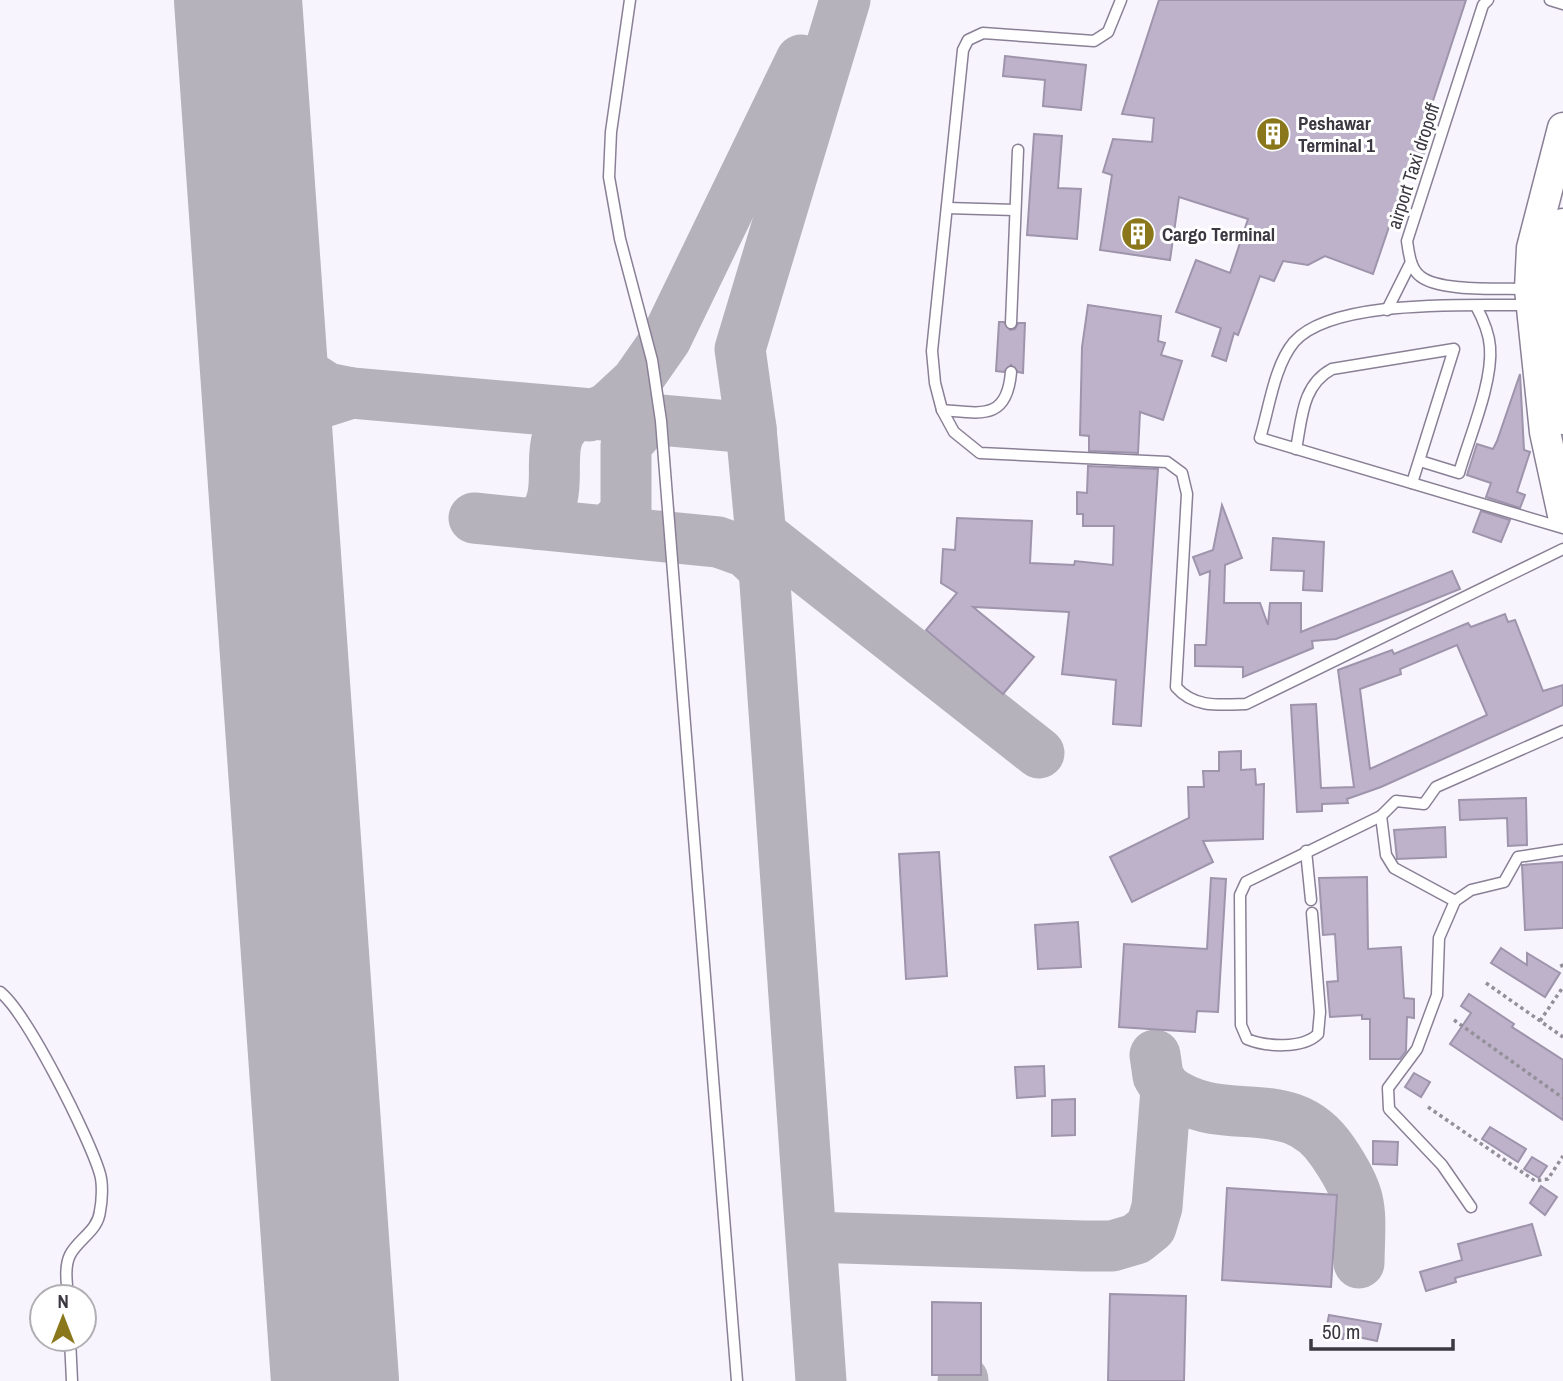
<svg xmlns="http://www.w3.org/2000/svg" width="1563" height="1381" viewBox="0 0 1563 1381" font-family="'Archivo Narrow',sans-serif">
<rect width="100%" height="100%" fill="#f8f4fe"/>
<g fill="none" stroke-linecap="round" stroke-linejoin="round">
<g stroke="#b6b2bc" stroke-width="51">
<path d="M262 346 327 388 352 393 751 428"/>
<path d="M589 416 608 408 636 382 666 339 801 60"/>
<path d="M267 428 286 414 352 393"/>
<path d="M474 518 718 542 746 552 764 569"/>
<path d="M536 524C575 492 532 439 578 415"/>
<path d="M608 531 626 512V445L648 420"/>
<path d="M761 534 1039 753"/>
<path d="M1166 1089C1225 1133 1289 1086 1333 1152 1365 1199 1360 1208 1359 1263"/>
<path d="M812 1237 1084 1246H1112L1136 1239 1151 1227 1157 1207 1166 1089 1158 1076 1155 1055"/>
<path d="M963 1380V1381"/>
<path d="M821 1381 764 569 751 428 740 349 845 0"/>
</g>
<path stroke="#b6b2bc" stroke-width="128" d="M238 0 335 1381"/>
</g>
<g fill="#bdb2ca" stroke="#9e94ab" stroke-width="2" fill-rule="evenodd">
<path d="M1159 0H1466L1430 110 1438 112 1422 159 1413 156 1373 274 1325 256 1308 265 1283 261 1274 281 1260 276 1238 335 1234 333 1226 361 1212 356 1221 328 1176 312 1196 260 1230 273 1248 219 1179 197 1170 260 1100 250 1112 175 1103 172 1113 139 1152 142 1154 118 1122 114Z"/>
<path d="M1005 56 1086 65 1081 110 1043 106 1045 80 1003 76Z"/>
<path d="M1034 134 1062 136 1058 188 1081 189 1077 239 1027 235Z"/>
<path d="M1088 305 1161 316 1158 341 1165 343 1161 355 1182 361 1163 420 1140 412 1138 453 1089 451V436L1080 435 1082 347Z"/>
<path d="M999 322H1004L1010 330 1015 329 1018 323H1025L1023 373 1018 372 1011 365 1004 372 996 371Z"/>
<path d="M1520 374 1524 450 1530 452 1517 492 1525 495 1520 508 1486 497 1491 483 1467 475 1477 444 1493 449 1497 441Z"/>
<path d="M1088 466 1158 469 1141 726 1113 724 1116 680 1062 674 1069 612 973 607 1034 657 1003 694 926 630 957 593 941 583 943 549 955 550 957 518 1032 521 1030 563 1074 565 1075 561 1113 565 1114 526H1083V514H1077V492L1087 493Z"/>
<path d="M1222 505 1242 558 1225 565 1224 603H1260L1268 625 1270 603H1301V632L1452 571 1460 589 1336 639 1312 641 1313 648 1243 677V667L1195 666V645H1206L1210 571 1200 575 1193 557 1213 550Z"/>
<path d="M1481 511 1510 520 1501 542 1473 532Z"/>
<path d="M1273 538 1324 542 1322 591 1303 590 1304 571 1271 570Z"/>
<path d="M1505 614 1508 622 1515 620 1543 691 1563 685V705L1381 787 1347 799 1348 803 1322 804V811L1297 812 1291 705 1316 704 1321 788 1354 787 1338 670 1392 650 1394 654 1468 623 1471 627ZM1457 645 1487 715 1370 769 1360 689 1401 674 1400 669Z"/>
<path d="M1241 751V770L1255 769 1256 785 1264 784 1263 839 1203 841 1213 862 1132 902 1110 857 1189 818 1188 787H1204L1203 771H1219V752Z"/>
<path d="M1526 798 1527 845 1508 846 1507 818 1460 820 1459 800Z"/>
<path d="M1445 827 1446 857 1397 859 1394 830Z"/>
<path d="M939 852 947 976 906 979 899 854Z"/>
<path d="M1563 862V928L1525 930 1522 865Z"/>
<path d="M1367 877 1368 949 1401 947 1404 998 1414 999V1018L1407 1017 1406 1051 1400 1059H1370V1019H1362V1015L1330 1017 1327 982 1338 981 1335 934 1323 935 1319 878Z"/>
<path d="M1211 878 1226 879 1218 1012 1197 1011 1195 1032 1119 1027 1124 944 1207 949Z"/>
<path d="M1078 922 1081 967 1038 969 1035 925Z"/>
<path d="M1501 948 1527 965V953L1560 973 1545 997 1491 963Z"/>
<path d="M1469 994 1514 1024 1512 1027 1563 1060V1120L1450 1044 1471 1013 1461 1006Z"/>
<path d="M1044 1066 1045 1096 1017 1098 1015 1067Z"/>
<path d="M1414 1073 1430 1082 1421 1097 1405 1087Z"/>
<path d="M1075 1099V1135L1052 1136V1100Z"/>
<path d="M1490 1127 1526 1149 1518 1162 1482 1139Z"/>
<path d="M1373 1141 1398 1142 1397 1165 1373 1164Z"/>
<path d="M1532 1157 1547 1166 1539 1178 1524 1169Z"/>
<path d="M1541 1186 1557 1197 1545 1215 1530 1203Z"/>
<path d="M1227 1188 1337 1195 1331 1287 1222 1280Z"/>
<path d="M1532 1224 1541 1255 1455 1278 1456 1282 1426 1291 1420 1272 1462 1260 1458 1244Z"/>
<path d="M1110 1294 1186 1296 1184 1381H1108Z"/>
<path d="M932 1302 981 1303V1375H932Z"/>
<path d="M1329 1315 1381 1324 1377 1341 1344 1334 1343 1339 1325 1335Z"/>
</g>
<g fill="none" stroke-linecap="round" stroke-linejoin="round">
<g stroke="#8a8096" stroke-width="13">
<g id="service">
<path d="M630 0 611 132 609 177 620 239 652 360 661 421 737 1381"/>
<path d="M1121 0 1108 32 1094 41 983 33 968 40 963 50 932 351 935 383 942 410 954 432 980 453 1167 462 1182 473 1187 494 1176 687C1194 708 1219 705 1246 704L1563 549"/>
<path d="M1488 0 1483 5 1407 241C1409 253 1410 268 1420 276 1439 292 1501 288 1527 289"/>
<path d="M1550 0 1563 4"/>
<path d="M947 208 1015 210"/>
<path d="M1528 305C1471 306 1333 298 1294 342 1274 366 1269 409 1260 438L1563 528"/>
<path d="M1387 310 1411 262"/>
<path d="M1011 323 1018 150"/>
<path d="M942 410C981 413 1007 421 1011 372"/>
<path d="M1296 449C1302 418 1302 385 1332 369L1454 349 1412 483"/>
<path d="M1420 461 1459 473C1469 438 1493 383 1490 347 1489 332 1483 319 1476 306"/>
<path d="M1381 816 1386 855 1394 868 1455 901"/>
<path d="M1306 851 1311 900"/>
<path d="M1312 913 1320 1012 1318 1034C1303 1049 1266 1047 1247 1039L1241 1025 1240 895 1246 882 1381 816 1396 801 1424 804 1436 787 1563 731"/>
<path d="M0 992C27 1013 90 1139 100 1174 103 1184 102 1201 100 1211 98 1231 78 1239 70 1255 64 1267 67 1284 68 1297"/>
<path d="M1471 1207 1442 1165 1389 1109 1388 1088 1417 1049 1437 995 1439 938 1455 901 1471 890 1504 882 1518 857 1563 850"/>
<path d="M70 1339 72 1381"/>
</g>
</g>
<g stroke="#8a8096" stroke-width="33">
<g id="primary">
<path d="M1563 128 1532 248 1530 289 1545 432 1563 515"/>
<path d="M1562 419 1556 257 1563 224"/>
</g>
</g>
<g stroke="#949099" stroke-width="3.5" stroke-dasharray="3.5 3.5" stroke-linecap="butt">
<path d="M1561 964 1563 968"/>
<path d="M1486 983 1563 1037"/>
<path d="M1454 1020 1563 1098"/>
<path d="M1540 1021 1563 987"/>
<path d="M1428 1107 1535 1181 1548 1179 1563 1156"/>
</g>
<use href="#service" stroke="#fff" stroke-width="10"/>
<use href="#primary" stroke="#fff" stroke-width="30"/>
</g>
<defs>
<g id="building-disc" transform="scale(1.75)"><circle r="9.5" fill="#8b771b" stroke="#fff"/><path d="M-4-6H4V6H1V3H-1V6H-4ZM-2.5-4.3h1.7v1.8h-1.7ZM.8-4.3h1.7v1.8H.8ZM-2.5-1h1.7V.8h-1.7ZM.8-1h1.7V.8H.8Z" fill="#fff"/></g>
</defs>
<g fill-rule="evenodd">
<use href="#building-disc" x="1273" y="134"/>
<use href="#building-disc" x="1138" y="234"/>
</g>
<g text-anchor="middle" stroke-width="6" stroke-linejoin="round" paint-order="stroke">
<g font-size="19" font-weight="bold" fill="#3c3841" stroke="#fff" text-anchor="start">
<text x="1298" y="130">Peshawar<tspan x="1298" dy="22">Terminal 1</tspan></text>
<text x="1162" y="241">Cargo Terminal</text>
</g>
<g font-size="19" fill="#3c3841" stroke="#fff">
<text transform="translate(1413 166) rotate(-72)" y="7">airport Taxi dropoff</text>
</g>
</g>
<g transform="translate(63 1318)"><circle r="33" fill="#ffffff" stroke="#b1afb3" stroke-width="2"/>
<path d="M0-5L12 26L0 18L-12 26Z" fill="#8b771b"/>
<text y="-10" font-size="19" font-weight="bold" text-anchor="middle" fill="#3c3841">N</text>
</g>
<path d="M1311 1339v10h142v-10" fill="none" stroke="#3c3841" stroke-width="3.5"/>
<text x="1322" y="1339" font-size="21" fill="#3c3841" stroke="#ffffff" stroke-width="5" paint-order="stroke">50 m</text>
</svg>
